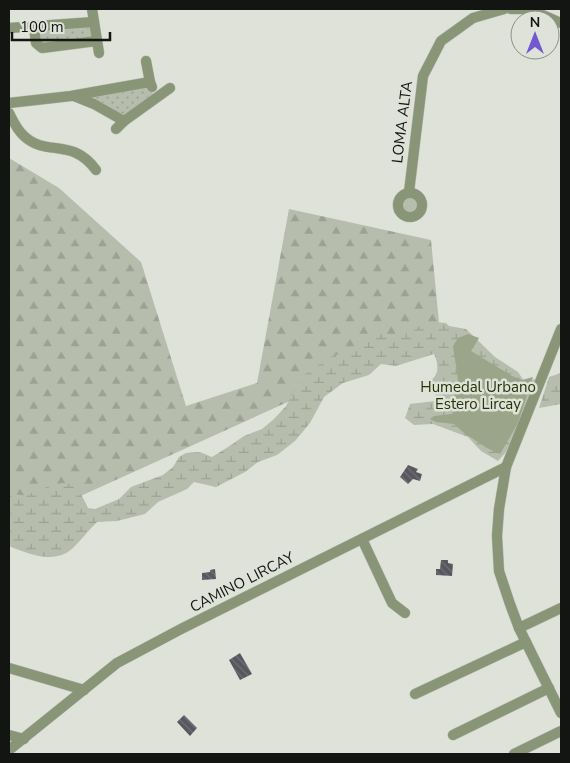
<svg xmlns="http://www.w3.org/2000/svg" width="570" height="763" viewBox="0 0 570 763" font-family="'Nunito Sans',sans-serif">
<defs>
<pattern id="forest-firs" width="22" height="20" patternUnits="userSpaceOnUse" patternTransform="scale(1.25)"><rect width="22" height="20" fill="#b6bdac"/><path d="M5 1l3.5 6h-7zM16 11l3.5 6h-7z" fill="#9ca293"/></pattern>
<pattern id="wetland-marsh" width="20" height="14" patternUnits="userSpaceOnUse" patternTransform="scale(1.25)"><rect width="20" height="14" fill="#b6bdac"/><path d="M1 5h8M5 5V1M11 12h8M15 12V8" fill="none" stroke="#9ca293"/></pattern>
<pattern id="park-dots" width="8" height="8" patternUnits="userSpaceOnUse" patternTransform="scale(1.25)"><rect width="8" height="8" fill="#b6bdac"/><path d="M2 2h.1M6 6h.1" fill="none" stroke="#9ca293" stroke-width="1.8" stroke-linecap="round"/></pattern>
<pattern id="building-back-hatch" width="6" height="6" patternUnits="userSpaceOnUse" patternTransform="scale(1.25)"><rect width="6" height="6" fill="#58575f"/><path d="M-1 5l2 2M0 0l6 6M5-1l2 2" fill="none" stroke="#707075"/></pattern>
</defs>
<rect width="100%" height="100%" fill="#dee2d9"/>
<circle fill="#b6bdac" cx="410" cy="205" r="7"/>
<path fill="url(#forest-firs)" d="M9 158 59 188 141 262 186 406 257 383 289 209 431 240 440 333 21 523 9 497Z"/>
<g fill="url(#wetland-marsh)">
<path d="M436 322 446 323 449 326 466 329 495 357 518 372 524 381 538 379 506 452 498 461 481 451 468 437 433 424 414 425 405 418 410 404 435 401 436 397 431 380C440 374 438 362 434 354L396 366 381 364 369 375 343 383 324 397 310 423 295 441 277 455 258 462 245 472 216 487 194 482 187 489 158 502 145 514 117 521 97 522C89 530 81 540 73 548 55 565 28 554 9 546V492C13 493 20 496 24 495 29 495 34 491 39 490 67 479 75 479 88 508L95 509 119 499 131 487 163 475 173 467 179 457 186 453 200 452 212 457 228 447 244 436 262 429 273 420 286 406 301 377 330 357 352 350 373 332 394 337Z"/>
<path d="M561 373V404L539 408 549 377Z"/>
</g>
<g fill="url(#park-dots)">
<path d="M91 25 93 38 41 44 37 31Z"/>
<path d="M148 87 153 94 124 116 91 96Z"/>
</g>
<path fill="#9aa58a" d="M468 334 479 338 471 351 512 376 522 380 533 377 518 423 500 454 487 448 464 433 454 424 436 422 430 419 434 416 452 414C458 407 454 403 455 395 456 390 458 388 458 383 458 371 454 358 453 346L458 338Z"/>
<g fill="url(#building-back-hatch)">
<path d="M408 465 418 469 416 472 422 474 420 481 413 479 408 484 400 477Z"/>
<path d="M441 560H448V563L453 564 452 576 436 575V569H440Z"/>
<path d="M215 569 216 579 202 580V573L210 572V570Z"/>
<path d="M240 653 252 674 240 680 229 660Z"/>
<path d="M184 715 197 728 190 736 177 722Z"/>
</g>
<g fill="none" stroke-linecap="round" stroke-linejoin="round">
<g stroke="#b9bdb5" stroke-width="11">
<g id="minor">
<path d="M92 9 99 53"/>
<path d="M511 9H529L561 23"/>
<path d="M34 27 36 43 42 48 96 41"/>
<path d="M9 28 94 22"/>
<path d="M146 61 150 82 152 87"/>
<path d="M74 96 94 104 124 121"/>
<path d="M9 103 71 96 150 82"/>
<path d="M9 113C13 121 17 130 24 136 46 157 72 137 96 170"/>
<path d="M116 129 124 121 170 88"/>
<path d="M409 192 423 76 441 41 473 18 504 9"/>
<circle cx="410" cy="205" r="12"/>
<path d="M561 329 506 467 499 509 497 536 499 571 510 604 519 628 561 713"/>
<path d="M362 539 392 603 405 613"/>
<path d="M519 628 561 608"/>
<path d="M9 668 84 690"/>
<path d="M415 694 526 642"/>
<path d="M9 735 24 739"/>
<path d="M453 735 549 688"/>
<path d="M9 750 117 663 181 629 506 467"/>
<path d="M514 754 561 731"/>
</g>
</g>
<use href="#minor" stroke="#899577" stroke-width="10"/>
</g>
<g text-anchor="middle" stroke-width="5" stroke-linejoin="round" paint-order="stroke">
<g font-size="15" fill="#131512" stroke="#dee2d9">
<text transform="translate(402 122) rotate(-83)" y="5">LOMA ALTA</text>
<text transform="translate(242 582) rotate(-27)" y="5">CAMINO LIRCAY</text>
</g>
<g font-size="15" fill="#263406" stroke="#dee2d9">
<text x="478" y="392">Humedal Urbano<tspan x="478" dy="17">Estero Lircay</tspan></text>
</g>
</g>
<rect width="570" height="763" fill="none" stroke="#131512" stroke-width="20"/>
<g transform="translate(535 35)"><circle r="24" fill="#dee2d9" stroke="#8d9089"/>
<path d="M0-4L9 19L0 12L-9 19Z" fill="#7358d2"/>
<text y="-8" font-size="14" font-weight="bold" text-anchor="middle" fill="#131512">N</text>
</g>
<path d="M12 32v8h98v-8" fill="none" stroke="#131512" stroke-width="2.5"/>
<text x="20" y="32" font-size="15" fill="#131512" stroke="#dee2d9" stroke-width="4" paint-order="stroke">100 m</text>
</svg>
